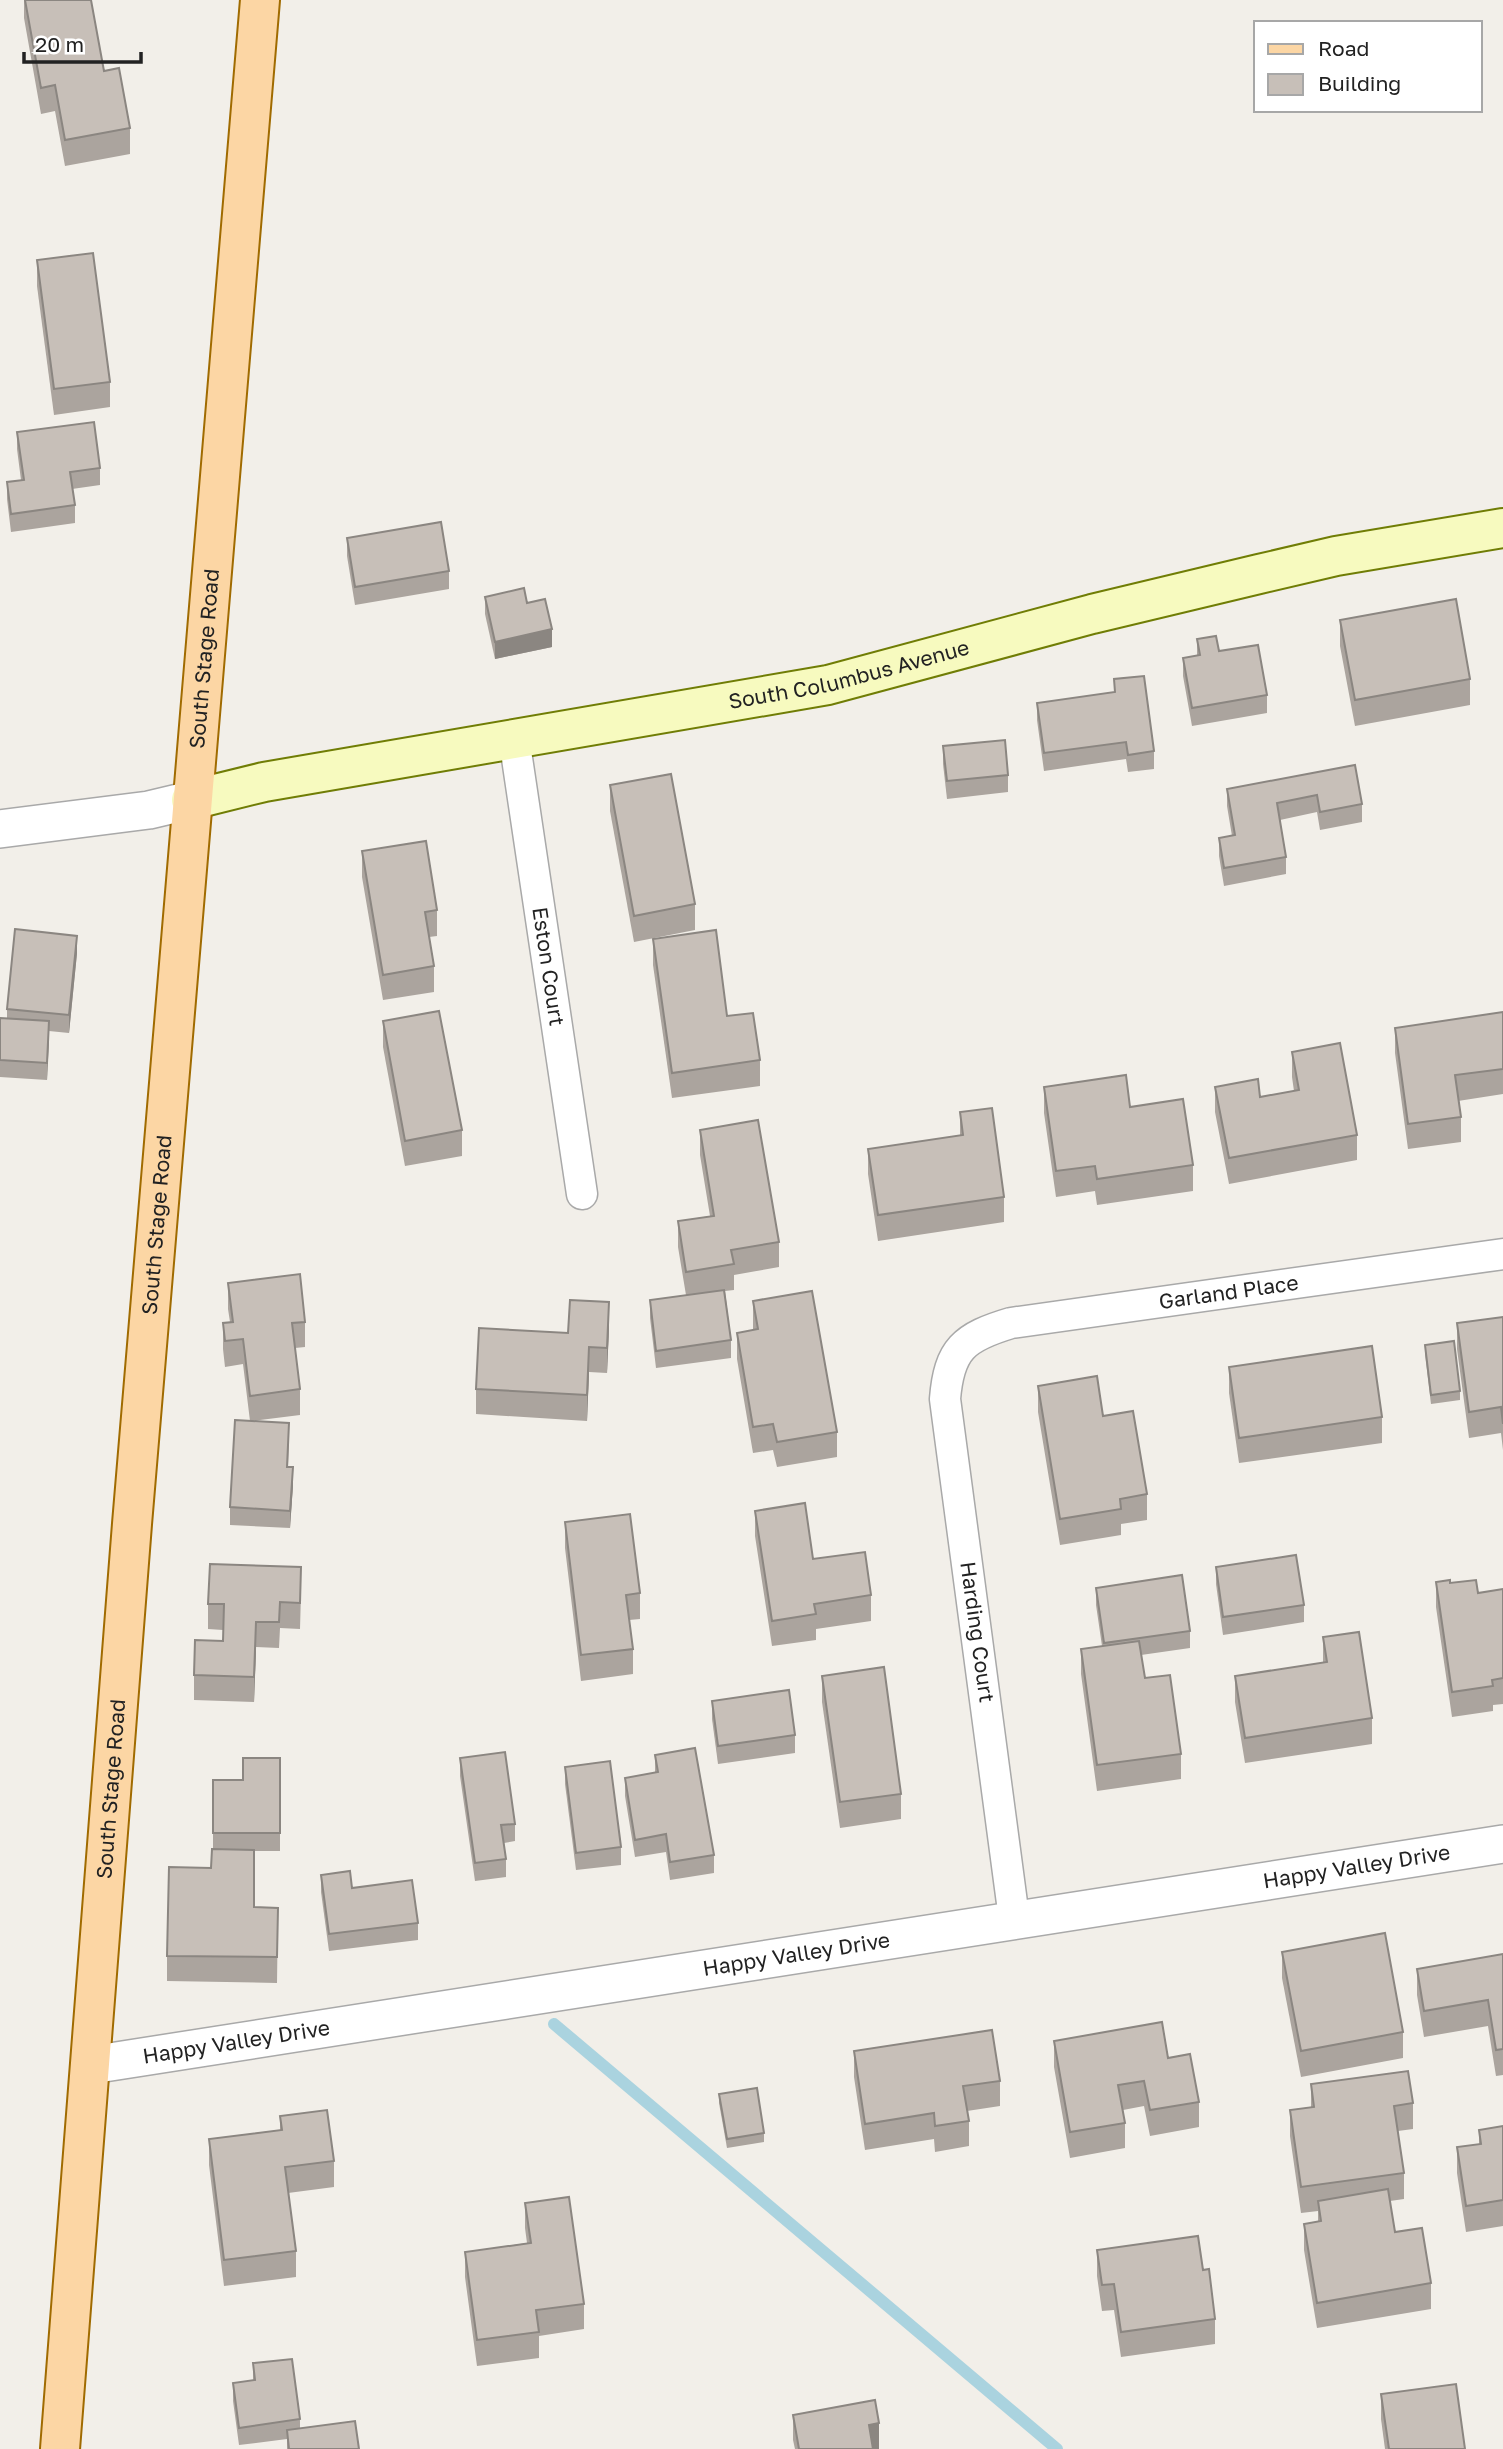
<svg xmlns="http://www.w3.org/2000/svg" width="1503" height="2449" viewBox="0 0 1503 2449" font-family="'Golos Text',sans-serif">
<rect width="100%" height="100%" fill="#f2efe9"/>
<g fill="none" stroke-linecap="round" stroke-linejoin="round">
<path stroke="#aad3df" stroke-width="12" d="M554 2024 1057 2449"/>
<g stroke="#a9a9a9" stroke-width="33">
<g id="minor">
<path id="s1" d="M514 738 582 1194"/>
<path id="s2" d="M1014 1918 945 1399C949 1349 964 1337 1011 1323L1503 1254"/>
</g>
</g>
<g stroke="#a9a9a9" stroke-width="40">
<g id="tertiary">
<path d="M0 829 149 810 191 800"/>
<path id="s3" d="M91 2065 1503 1844"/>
</g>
</g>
<g stroke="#707d05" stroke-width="42">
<g id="secondary">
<path id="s4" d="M191 800 264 782 828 685 1092 614 1259 574 1336 556 1503 528"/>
</g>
</g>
<g stroke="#a06b00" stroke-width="42">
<g id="primary">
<path id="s5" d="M60 2449 132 1524 260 0"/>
</g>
</g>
<use href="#minor" stroke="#fff" stroke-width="30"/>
<use href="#tertiary" stroke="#fff" stroke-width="37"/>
<use href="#secondary" stroke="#f7fabf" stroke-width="38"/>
<use href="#primary" stroke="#fcd6a4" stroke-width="38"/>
</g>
<g fill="#aba49e">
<path d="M24 0H91L104 71 130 128V154L65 166 55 111 41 114 24 18Z"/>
<path d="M37 260 110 382V407L54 415 37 286Z"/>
<path d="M17 432 100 468V485L72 489 75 505V523L11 532 7 499V482L21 480 17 449Z"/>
<path d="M347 538 449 571V589L355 605 347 556Z"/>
<path d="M485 597 527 603 552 647 495 659 485 614Z"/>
<path d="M1340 620 1470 679V705L1355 726 1340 646Z"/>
<path d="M1197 639 1219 651 1267 695V713L1192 726 1183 676V658L1197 656Z"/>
<path d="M1114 679 1154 751V769L1128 772 1126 759 1044 771 1037 720V703L1114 692Z"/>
<path d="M943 746 1008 775V792L947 799 943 764Z"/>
<path d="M1355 765 1362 804V822L1320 830 1317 812 1280 820 1286 857V874L1224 886 1219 856V838L1232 836 1227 806V789Z"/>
<path d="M610 785 695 904V930L634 942 610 811Z"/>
<path d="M362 851 437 910V936L429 937 434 966V992L383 1000 362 877Z"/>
<path d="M653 939 727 1016 760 1060V1086L672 1098 653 965Z"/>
<path d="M77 953 69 1033 49 1031 47 1080 0 1077V1018H7V1009Z"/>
<path d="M1503 1012V1094L1458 1101 1461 1117V1142L1408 1149 1395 1053V1028Z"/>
<path d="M383 1021 462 1130V1156L405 1166 383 1047Z"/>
<path d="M1292 1052 1357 1135V1160L1229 1184 1215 1112V1087L1260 1097 1294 1091 1292 1077Z"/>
<path d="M1044 1087 1130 1107 1193 1165V1191L1097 1205 1095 1191 1056 1197 1044 1113Z"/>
<path d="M960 1112 1004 1197V1222L878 1241 868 1174V1149L960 1136Z"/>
<path d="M700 1130 779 1242V1267L734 1275V1290L725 1291 731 1340V1358L656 1368 650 1318V1300L686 1295 678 1247V1221L710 1216 700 1155Z"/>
<path d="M228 1283 305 1322V1347L295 1348 300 1389V1415L252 1421 289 1441 288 1467 293 1485 290 1528 230 1525V1507L250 1421 243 1364 225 1367 223 1349V1323L230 1322 228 1309Z"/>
<path d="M753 1301 837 1432V1457L777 1467 773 1450 753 1453 737 1359V1333L753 1330Z"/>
<path d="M1503 1317V1450L1501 1433 1469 1438 1457 1349V1323Z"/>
<path d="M609 1328 607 1373 589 1372 587 1421 476 1414V1389L568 1333Z"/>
<path d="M1425 1345 1460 1391V1400L1431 1404 1425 1354Z"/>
<path d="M1229 1367 1382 1417V1443L1239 1463 1229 1393Z"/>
<path d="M1038 1386 1103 1416 1147 1494V1520L1121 1524V1535L1060 1545 1038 1412Z"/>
<path d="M755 1511 813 1559 871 1595V1621L816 1629V1640L772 1646 755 1536Z"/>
<path d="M565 1522 640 1593V1619L629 1620 633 1649V1674L581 1681 565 1548Z"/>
<path d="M1216 1567 1304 1605V1622L1223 1635 1216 1584Z"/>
<path d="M1436 1582 1450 1583 1478 1593 1503 1589V1704L1493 1705V1711L1452 1717 1436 1607Z"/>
<path d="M1096 1588 1190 1631V1648L1141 1655 1145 1678 1181 1754V1779L1097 1791 1081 1674V1649L1102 1646 1096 1605Z"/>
<path d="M301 1593 300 1629 280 1628 279 1648 256 1647 254 1702 194 1700V1675L223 1641V1630L208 1629V1604Z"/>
<path d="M1323 1637 1372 1718V1744L1245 1763 1235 1702V1676L1323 1663Z"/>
<path d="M822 1676 901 1794V1819L840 1828 822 1702Z"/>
<path d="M712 1701 795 1735V1753L718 1764 712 1719Z"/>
<path d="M655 1755 714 1855V1873L670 1880 666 1852 635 1857 625 1796V1778L655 1773Z"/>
<path d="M280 1758V1851H254V1907L278 1908 277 1983 167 1981V1956L211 1868 213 1849V1780H243Z"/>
<path d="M460 1758 515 1824V1841L504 1843 506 1859V1877L475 1881 460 1776Z"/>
<path d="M565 1767 621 1847V1865L576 1870 565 1784Z"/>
<path d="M321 1875 352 1888 418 1923V1940L329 1951 321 1892Z"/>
<path d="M1282 1952 1403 2032V2058L1301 2077 1282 1978Z"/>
<path d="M1503 1954V2075L1496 2076 1488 2026 1424 2037 1417 1995V1969Z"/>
<path d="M1054 2041 1168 2058 1199 2102V2127L1150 2136 1144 2106 1123 2110 1125 2123V2148L1070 2158 1054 2067Z"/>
<path d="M854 2051 1000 2081V2106L967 2111 969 2121V2146L935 2152 934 2139 865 2150 854 2077Z"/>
<path d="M1311 2084 1413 2103V2129L1398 2131 1404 2173V2199L1390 2201 1395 2232 1431 2283V2309L1317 2328 1304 2250V2224L1318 2222V2211L1301 2213 1290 2136V2110L1311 2107Z"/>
<path d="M719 2094 764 2133V2142L727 2148 719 2103Z"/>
<path d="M280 2116 334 2161V2187L288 2193 296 2251V2277L224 2286 209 2165V2139L280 2130Z"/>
<path d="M1503 2126V2226L1466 2232 1457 2173V2147L1479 2144V2130Z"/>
<path d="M525 2203 584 2304V2329L539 2336V2358L477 2366 465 2277V2252L527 2243 525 2228Z"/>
<path d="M1097 2250 1203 2270 1215 2319V2344L1121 2357 1114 2310 1102 2311 1097 2276Z"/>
<path d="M253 2363 300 2419V2429L359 2449H287V2439L239 2445 233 2401V2383L253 2380Z"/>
<path d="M1381 2394 1465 2449H1385L1381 2419Z"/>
<path d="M793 2415 879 2449H795L793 2440Z"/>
</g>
<g fill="#8b8681">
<path d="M552 629V647L495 659V642Z"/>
<path d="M77 936V953L69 1033V1015Z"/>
<path d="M49 1021V1039L47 1080V1063Z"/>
<path d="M609 1302V1328L607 1373V1348Z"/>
<path d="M589 1347V1372L587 1421V1395Z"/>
<path d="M293 1467V1485L290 1528V1511Z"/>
<path d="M256 1622V1647L254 1702V1677Z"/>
<path d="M879 2423V2449H869V2425Z"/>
</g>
<g fill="#c7bfb8" stroke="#8b8681" stroke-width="2">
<path d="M25 0H91L104 71 119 68 130 128 65 140 55 85 41 88Z"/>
<path d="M93 253 110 382 54 389 37 260Z"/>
<path d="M94 422 100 468 70 472 75 505 11 514 7 482 24 480 17 432Z"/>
<path d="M441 522 449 571 355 587 347 538Z"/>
<path d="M524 588 527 603 545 599 552 629 495 642 485 597Z"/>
<path d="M1456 599 1470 679 1355 700 1340 620Z"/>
<path d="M1216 636 1219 651 1258 645 1267 695 1192 708 1183 658 1200 655 1197 639Z"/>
<path d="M1144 676 1154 751 1128 755 1126 742 1044 753 1037 703 1115 692 1114 679Z"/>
<path d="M1005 740 1008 775 947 781 943 746Z"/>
<path d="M1355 765 1362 804 1320 812 1317 795 1277 803 1286 857 1224 868 1219 838 1235 835 1227 789Z"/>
<path d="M671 774 695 904 634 916 610 785Z"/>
<path d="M426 841 437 910 425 912 434 966 383 975 362 851Z"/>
<path d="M15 929 77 936 69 1015 7 1009Z"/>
<path d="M716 930 727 1016 753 1013 760 1060 672 1073 653 939Z"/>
<path d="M439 1011 462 1130 405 1141 383 1021Z"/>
<path d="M1503 1012V1069L1455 1075 1461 1117 1408 1124 1395 1028Z"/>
<path d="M0 1018 49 1021 47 1063 0 1060Z"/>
<path d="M1340 1043 1357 1135 1229 1158 1215 1087 1258 1079 1260 1097 1299 1090 1292 1052Z"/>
<path d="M1126 1075 1130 1107 1183 1099 1193 1165 1097 1179 1095 1166 1056 1171 1044 1087Z"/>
<path d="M992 1108 1004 1197 878 1215 868 1149 963 1135 960 1112Z"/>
<path d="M758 1120 779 1242 731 1250 734 1264 686 1272 678 1221 714 1216 700 1130Z"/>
<path d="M300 1274 305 1322 292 1323 300 1389 250 1396 243 1339 225 1341 223 1323 233 1322 228 1283Z"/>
<path d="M724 1290 731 1340 656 1351 650 1300Z"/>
<path d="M812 1291 837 1432 777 1442 773 1424 753 1427 737 1333 758 1329 753 1301Z"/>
<path d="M570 1300 609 1302 607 1348 589 1347 587 1395 476 1389 479 1328 568 1333Z"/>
<path d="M1503 1317V1424L1501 1407 1469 1412 1457 1323Z"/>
<path d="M1454 1341 1460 1391 1431 1395 1425 1345Z"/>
<path d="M1372 1346 1382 1417 1239 1438 1229 1367Z"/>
<path d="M1097 1376 1103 1416 1133 1411 1147 1494 1120 1499 1121 1509 1060 1519 1038 1386Z"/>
<path d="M235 1420 289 1423 287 1467H293L290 1511 230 1507Z"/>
<path d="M805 1503 813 1559 865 1552 871 1595 814 1604 816 1614 772 1621 755 1511Z"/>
<path d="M630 1514 640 1593 626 1595 633 1649 581 1655 565 1522Z"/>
<path d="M1296 1555 1304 1605 1223 1617 1216 1567Z"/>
<path d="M210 1564 301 1567 300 1603 280 1602 279 1622H256L254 1677 194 1675 195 1640 223 1641 224 1604H208Z"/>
<path d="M1182 1575 1190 1631 1104 1643 1096 1588Z"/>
<path d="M1450 1580V1583L1476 1580 1478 1593 1503 1589V1678L1492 1680 1493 1686 1452 1692 1436 1582Z"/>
<path d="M1359 1632 1372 1718 1245 1738 1235 1676 1327 1662 1323 1637Z"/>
<path d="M1139 1641 1145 1678 1170 1675 1181 1754 1097 1765 1081 1649Z"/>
<path d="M884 1667 901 1794 840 1802 822 1676Z"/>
<path d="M789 1690 795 1735 718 1746 712 1701Z"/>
<path d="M695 1748 714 1855 670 1862 666 1834 635 1840 625 1778 658 1772 655 1755Z"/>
<path d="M505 1752 515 1824 501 1825 506 1859 475 1863 460 1758Z"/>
<path d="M243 1758H280V1833H213V1780H243Z"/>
<path d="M610 1761 621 1847 576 1853 565 1767Z"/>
<path d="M212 1849 254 1850V1907L278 1908 277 1957 167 1956 169 1867 211 1868Z"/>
<path d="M350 1871 352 1888 412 1880 418 1923 329 1934 321 1875Z"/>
<path d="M1385 1933 1403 2032 1301 2051 1282 1952Z"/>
<path d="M1503 1954V2049L1496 2050 1488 2000 1424 2011 1417 1969Z"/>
<path d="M1162 2022 1168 2058 1190 2054 1199 2102 1150 2110 1144 2081 1118 2085 1125 2123 1070 2132 1054 2041Z"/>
<path d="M992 2030 1000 2081 963 2086 969 2121 935 2126 934 2113 865 2124 854 2051Z"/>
<path d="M1408 2071 1413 2103 1394 2106 1404 2173 1301 2187 1290 2110 1314 2107 1311 2084Z"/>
<path d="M757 2088 764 2133 727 2139 719 2094Z"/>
<path d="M327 2110 334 2161 285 2167 296 2251 224 2260 209 2139 282 2130 280 2116Z"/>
<path d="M1503 2126V2200L1466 2206 1457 2147 1481 2144 1479 2130Z"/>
<path d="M1388 2189 1395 2232 1422 2228 1431 2283 1317 2303 1304 2224 1321 2221 1318 2201Z"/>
<path d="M569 2197 584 2304 536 2310 539 2332 477 2340 465 2252 531 2243 525 2203Z"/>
<path d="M1198 2236 1203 2270 1209 2269 1215 2319 1121 2332 1114 2284 1102 2285 1097 2250Z"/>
<path d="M292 2359 300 2419 239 2428 233 2383 255 2380 253 2363Z"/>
<path d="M1456 2384 1465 2449H1389L1381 2394Z"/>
<path d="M875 2400 879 2423 869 2425 873 2449H799L793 2415Z"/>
<path d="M355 2421 359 2449H289L287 2430Z"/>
</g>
<g text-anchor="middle" stroke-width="5" stroke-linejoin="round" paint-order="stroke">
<g font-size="21" fill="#222" stroke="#fff">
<text dy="7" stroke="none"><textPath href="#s5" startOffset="1796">South Stage Road</textPath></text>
<text dy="7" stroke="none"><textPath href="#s4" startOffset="670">South Columbus Avenue</textPath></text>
<text dy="7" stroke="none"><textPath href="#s1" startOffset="231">Eston Court</textPath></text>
<text dy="7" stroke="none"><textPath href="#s5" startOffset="1228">South Stage Road</textPath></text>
<text dy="7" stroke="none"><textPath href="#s2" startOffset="854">Garland Place</textPath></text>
<text transform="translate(977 1632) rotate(82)" y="7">Harding Court</text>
<text dy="7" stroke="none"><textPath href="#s5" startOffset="662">South Stage Road</textPath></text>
<text dy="7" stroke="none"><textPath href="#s3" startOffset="1281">Happy Valley Drive</textPath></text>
<text dy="7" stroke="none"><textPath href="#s3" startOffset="714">Happy Valley Drive</textPath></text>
<text dy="7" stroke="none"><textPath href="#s3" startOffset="147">Happy Valley Drive</textPath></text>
</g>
</g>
<rect x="1254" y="21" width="228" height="91" fill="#ffffff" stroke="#a7a7a7" stroke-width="2"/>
<rect x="1268" y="44" width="35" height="10" fill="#fcd6a4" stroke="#a7a7a7" stroke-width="2"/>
<text x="1318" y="56" font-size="21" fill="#222222">Road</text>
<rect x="1268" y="74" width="35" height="21" fill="#c7bfb8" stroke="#a7a7a7" stroke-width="2"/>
<text x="1318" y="91" font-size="21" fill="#222222">Building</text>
<path d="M24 52v10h117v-10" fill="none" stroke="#222222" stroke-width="3.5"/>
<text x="35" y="52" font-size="21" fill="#222222" stroke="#ffffff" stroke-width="5" paint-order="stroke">20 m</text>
</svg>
